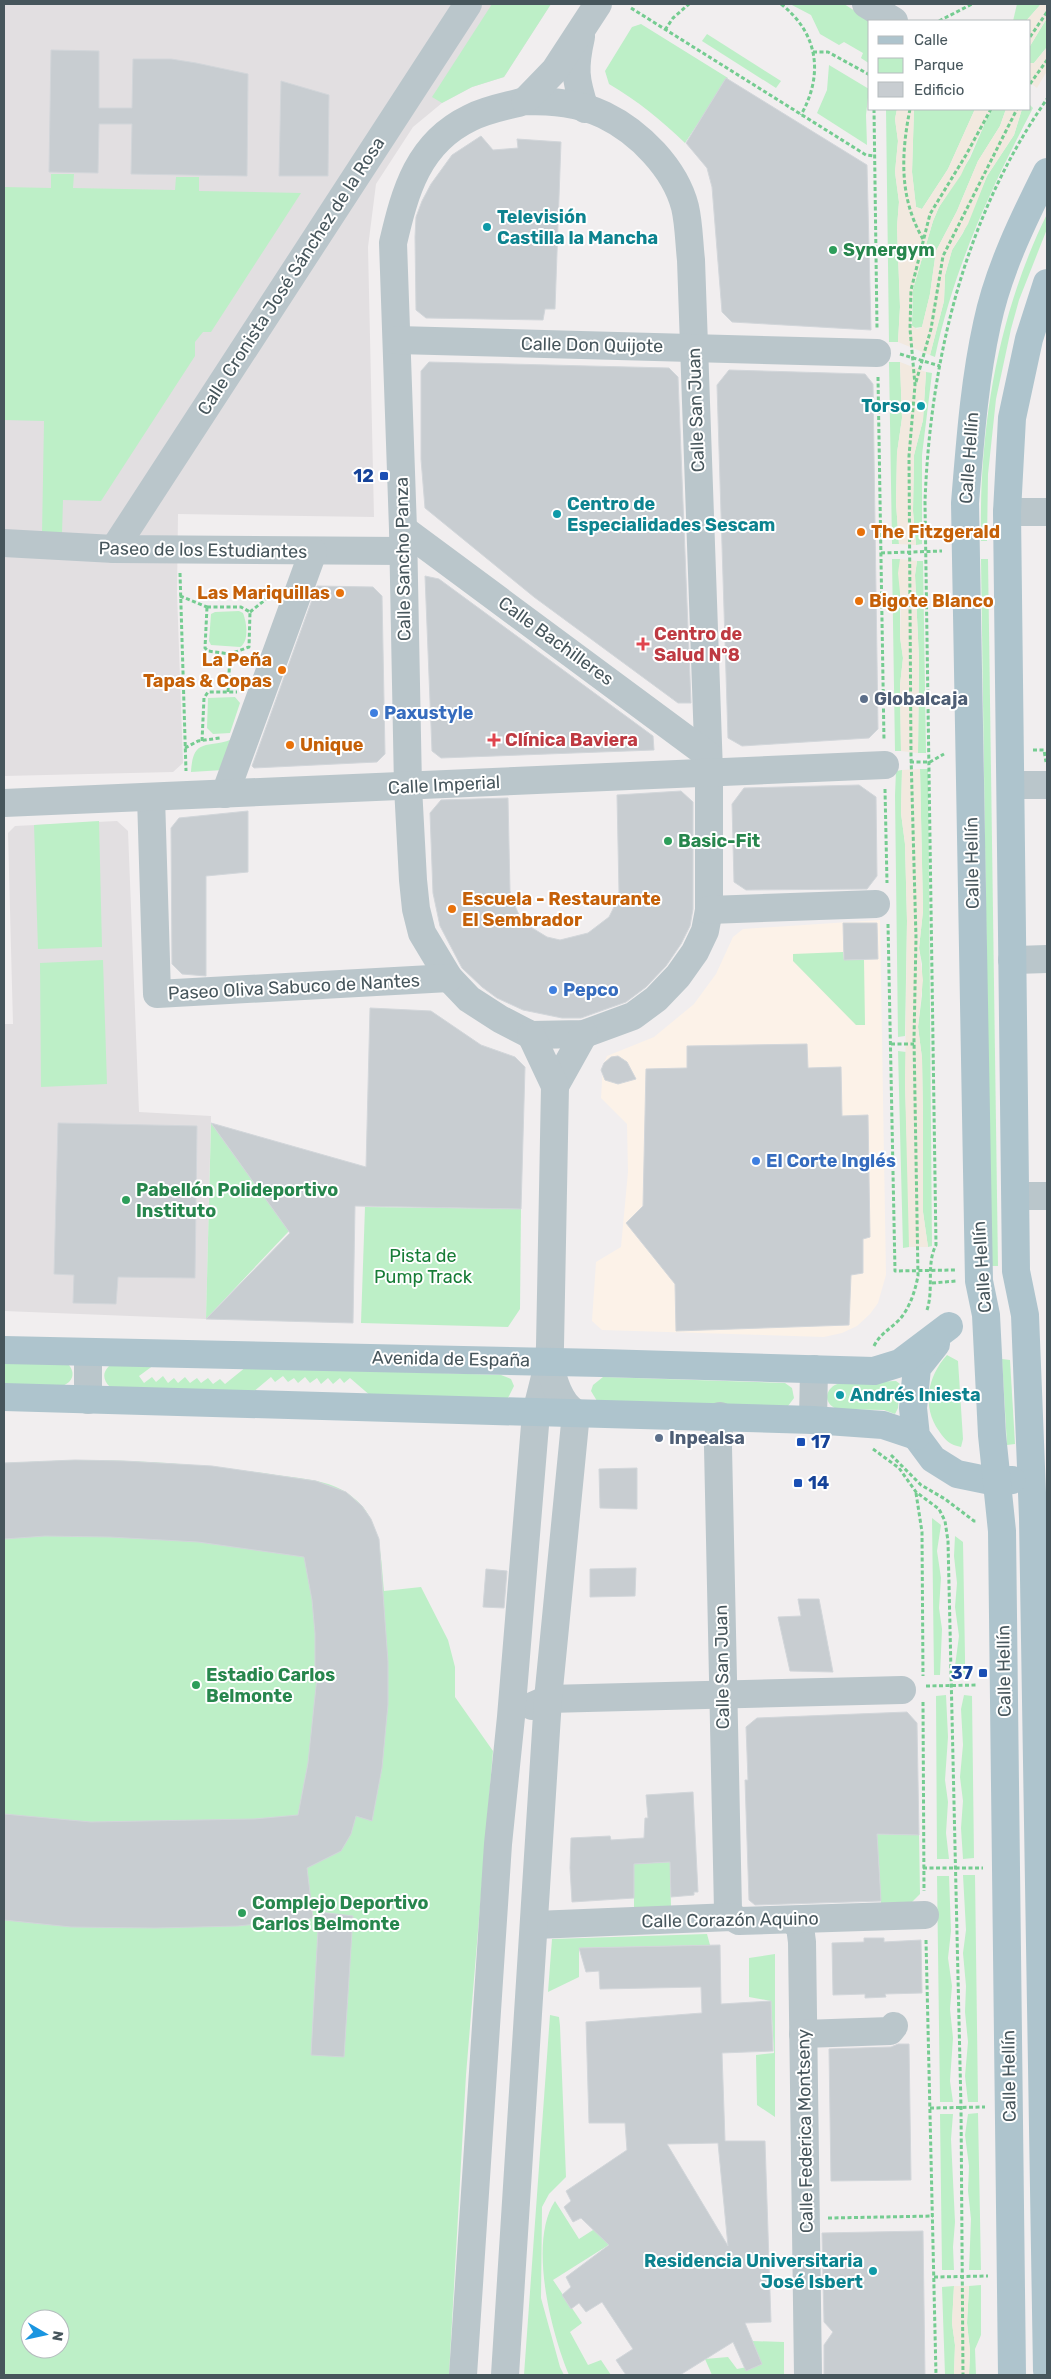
<svg xmlns="http://www.w3.org/2000/svg" width="1051" height="2379" viewBox="0 0 1051 2379" font-family="Rubik,sans-serif">
<rect width="100%" height="100%" fill="#f1eeef"/>
<path fill="#fcf2e8" d="M880 920 886 1275 878 1303 870 1314 857 1326 842 1333 824 1337 602 1330 592 1321 596 1262 621 1247 628 1172 627 1124 601 1098 603 1065 607 1056 654 1037 694 1004 716 974 733 937 743 929Z"/>
<g fill="#e2dfe1">
<path d="M4 4H551L504 77 472 87 442 103 413 127 376 184 368 247 374 517 178 514 177 593 183 763 173 772 4 776Z"/>
<path d="M117 821 128 831 139 1112 211 1116 206 1319 4 1311V1024H13L8 833 15 826Z"/>
</g>
<g fill="#bdefc7" fill-rule="evenodd">
<path d="M492 4H551L504 77 472 87 442 103 432 97Z"/>
<path d="M790 4H844L871 21H870V64L861 58 863 53 844 42 839 45 820 34 811 15Z"/>
<path d="M1017 4H1041L1026 21H1013Z"/>
<path d="M1047 18V47L1034 63H1030V46Z"/>
<path d="M641 24 728 78 685 143C661 120 638 101 609 84L605 71 632 27Z"/>
<path d="M707 34 781 81 776 88 702 41Z"/>
<path d="M829 65 869 89 866 115 867 145 817 113 827 90Z"/>
<path d="M1030 105 1033 108C991 188 954 267 935 357L930 355 944 301 945 275 952 250 963 233 987 176 1014 135 1022 109H1030Z"/>
<path d="M886 109H897L895 119 898 141 895 172 899 202 897 227 900 307 898 342H889Z"/>
<path d="M914 109H975L948 169 922 209 916 207 912 172Z"/>
<path d="M993 109H1006L1000 126 978 161 957 211 936 251 930 294 922 327 914 328 912 326 913 289 933 221 939 207 970 158 988 116Z"/>
<path d="M51 174H74L73 188 175 190 176 177H199V191L301 193 211 332H203L195 342V356L101 501 63 500 62 534H42L44 421 4 420V187L51 188Z"/>
<path d="M1047 214V229L1019 300 1011 329 996 399 988 474 987 541H981C979 428 997 316 1047 214Z"/>
<path d="M889 362H900L902 418 897 453 896 503 899 544H892Z"/>
<path d="M926 372 932 373 922 455V544L916 545 913 511 914 455 923 420Z"/>
<path d="M892 559H900V637L903 658 900 685 901 751H895Z"/>
<path d="M981 559H988L998 1266H991Z"/>
<path d="M917 561H923L926 753H918L919 659 915 575Z"/>
<path d="M239 611 243 613C247 623 249 642 240 647L211 645 209 641 211 614 215 612Z"/>
<path d="M235 697 240 703 230 733 213 734 207 728 208 698Z"/>
<path d="M235 738 223 770 191 772C193 735 209 750 235 738Z"/>
<path d="M920 769H928L932 1246 928 1247 923 1212V1120L922 1058 918 1027 922 995V964L919 948 923 911Z"/>
<path d="M902 770 901 813 905 844 907 921 905 1036 898 1037 895 795 896 771Z"/>
<path d="M99 821 102 947 38 949 34 825Z"/>
<path d="M843 952 844 960H864L865 1025H856L793 961V954Z"/>
<path d="M103 960 107 1084 41 1087 40 963Z"/>
<path d="M898 1051 906 1052 905 1083 910 1232 909 1247 903 1248Z"/>
<path d="M211 1123 289 1231 206 1319Z"/>
<path d="M365 1207 521 1209 520 1309 508 1327 361 1323Z"/>
<path d="M947 1355 958 1361 963 1439 961 1447C950 1445 945 1440 939 1431 922 1407 927 1377 947 1355Z"/>
<path d="M1002 1359 1010 1360 1015 1444 1007 1445Z"/>
<path d="M4 1362 68 1364C76 1373 73 1382 62 1386H4Z"/>
<path d="M154 1365 139 1376 144 1383 152 1377 156 1382 163 1376 168 1383 174 1378 178 1383 185 1377 190 1383 197 1378 201 1383 208 1378 213 1384 220 1379 225 1384 246 1367 501 1375 511 1379 514 1386 508 1398 372 1397 350 1378 344 1383 340 1378 333 1384 328 1378 321 1384 317 1378 310 1383 305 1377 298 1383 294 1378 288 1382 283 1376 275 1382 271 1377 252 1393 110 1387C103 1380 102 1373 109 1366Z"/>
<path d="M603 1377 785 1383 792 1388 794 1398 788 1406 597 1401 591 1391 593 1385Z"/>
<path d="M896 1381 900 1384 898 1408 895 1414 884 1410 837 1409C822 1403 825 1387 840 1383Z"/>
<path d="M75 1460C143 1460 210 1465 276 1475 296 1478 318 1479 336 1487 346 1491 356 1499 363 1507 382 1531 381 1562 384 1591L421 1587 448 1640 455 1667V1697L493 1751 466 2075 449 2375H4V1463ZM30 2319H60V2349H30Z"/>
<path d="M932 1518 941 1525 937 1551 941 1578 939 1608 942 1629 940 1675H934Z"/>
<path d="M955 1536 963 1542 965 1657V1675L957 1676 955 1666 959 1636 955 1607 957 1583 954 1556Z"/>
<path d="M946 1695 948 1737 945 1780 948 1802 946 1833 949 1859H937L936 1696Z"/>
<path d="M964 1695 972 1696 974 1858 963 1859 961 1828 963 1801 960 1777 963 1745 961 1709Z"/>
<path d="M873 1834 919 1835 920 1894 912 1902 881 1903 879 1864Z"/>
<path d="M670 1862 671 1907 634 1908V1864Z"/>
<path d="M963 1875H975L978 2102H968L965 2076 968 2042 965 2012 966 1986 963 1953 966 1930Z"/>
<path d="M937 1876H949L951 1931 948 1958 952 1986 950 2009 953 2038 950 2081 953 2102H940Z"/>
<path d="M707 1934 710 1945 579 1948V1977L548 1992 552 1939Z"/>
<path d="M775 1954V2117L757 2105 756 2055 774 2053 771 2001 749 1997V1958Z"/>
<path d="M550 2015 559 2017 560 2026 566 2177 549 2194 542 2207 541 2298 560 2367 564 2375H524Z"/>
<path d="M978 2113 981 2270H969L971 2219 968 2191 969 2166 965 2135 968 2114Z"/>
<path d="M940 2114H953L951 2139 955 2222 953 2247 954 2270H942Z"/>
<path d="M555 2201 579 2239 607 2221 618 2239 553 2280 582 2323 570 2332 588 2365 601 2360 611 2375H569C551 2332 528 2242 555 2201Z"/>
<path d="M981 2285V2335L975 2349 976 2375H969L970 2351 967 2323 969 2286Z"/>
<path d="M954 2286 952 2323 955 2345 954 2375H945L942 2287Z"/>
<path d="M752 2341 784 2342V2375H712L705 2359 728 2357 737 2369 762 2364Z"/>
</g>
<g fill="#f2e9df">
<path d="M1041 4H1047V18L1030 46V21H1026Z"/>
<path d="M1047 47V71L1037 88 1030 83V63H1034Z"/>
<path d="M897 109H914L912 172 916 207 922 209 948 169 975 109H993L988 116 961 175 939 207 933 221 913 289 911 325 917 329 922 327 930 294 936 251 957 211 978 161 1000 126 1006 109H1022L1014 135 987 176 968 224 952 250 945 275 944 301 930 355 898 342 900 307 897 227 899 202 895 172 898 141 895 119Z"/>
<path d="M900 362 926 372 923 420 914 455 913 511 916 545 899 544 896 503 897 453 902 418Z"/>
<path d="M900 559 917 561 915 575 919 659 918 753 901 751 900 685 903 658 900 637 901 603 898 573Z"/>
<path d="M920 769 923 911 919 948 923 980 918 1027 922 1058 923 1120V1212L928 1247H909L905 1083 907 921 905 844 901 813 902 770Z"/>
<path d="M954 2286H969L967 2323 970 2351 969 2375H954L955 2345 952 2323Z"/>
</g>
<g fill="#c8cdd1" stroke="#d2d6da" fill-rule="evenodd">
<path d="M51 50 99 51V108H132L133 59H171L196 63 248 74 247 176 131 174 132 124H99L98 173 49 172Z"/>
<path d="M726 78 867 165 871 330 732 322 722 312 712 187 707 168 686 143Z"/>
<path d="M281 81 329 95 328 176H279Z"/>
<path d="M481 136 493 150 518 148 517 139 561 142 555 309H545L543 320 426 318 416 310 415 237 416 217 422 201 431 184 452 155Z"/>
<path d="M429 362 669 368 678 377 691 703H678L534 597 425 508 421 459V371Z"/>
<path d="M729 370 865 374 873 384 878 729 869 738 742 746 728 738 717 385Z"/>
<path d="M425 576 439 579 653 736 654 750 441 758 432 751Z"/>
<path d="M317 586 373 587 382 596 385 754 377 762 254 768 252 766Z"/>
<path d="M859 785 876 797 877 876 867 889 746 890 734 882 732 804 744 788Z"/>
<path d="M681 791 693 802V909L690 926 681 944 666 966 646 987 626 1002 581 1018H562L523 1010 497 998 482 987 462 968 440 926 433 893 430 813 441 800 508 798 510 891 515 906 520 917 529 926 547 937 560 940 588 933 609 917 614 907 619 892 617 795Z"/>
<path d="M248 811V872L206 876V976L182 974 172 964 171 828 179 818Z"/>
<path d="M843 923H877L878 959 844 960Z"/>
<path d="M370 1008 431 1011 481 1045 515 1057 525 1067 521 1209 355 1206 353 1323 206 1319 290 1233 211 1123 366 1167Z"/>
<path d="M807 1044 808 1068 841 1067 842 1116 868 1115 870 1237 863 1239V1273L851 1275 849 1325 676 1331 675 1284 626 1223 643 1206 646 1069 687 1068V1046Z"/>
<path d="M618 1056 627 1062 636 1079 618 1084 605 1080 601 1070 604 1063 611 1057Z"/>
<path d="M58 1123 197 1126 195 1278 118 1277 116 1304 73 1303 74 1275 54 1274Z"/>
<path d="M75 1460 124 1461 212 1466 316 1481 346 1492 362 1506 371 1519 379 1539 388 1662V1704L382 1768 372 1821 356 1816 351 1834 341 1851 307 1868 313 1918 238 1926 155 1928 71 1927 4 1920V1814L91 1822 254 1819 298 1815 308 1763 317 1677H315V1633L312 1600 304 1557 198 1542 110 1537 45 1536 4 1539V1463Z"/>
<path d="M637 1468V1509L600 1508 599 1469Z"/>
<path d="M636 1568 635 1596 590 1597V1569Z"/>
<path d="M486 1569 507 1571 504 1608 483 1607Z"/>
<path d="M798 1599H819L833 1672 790 1671 778 1617 801 1616Z"/>
<path d="M907 1712 917 1723 919 1835 877 1834 881 1901 755 1905 749 1900 745 1780H748L746 1727 757 1718Z"/>
<path d="M693 1792 698 1892H694V1895L671 1897 670 1862 634 1864V1898L572 1902 570 1868 571 1838 610 1836 611 1840 644 1838 645 1818H648L646 1795Z"/>
<path d="M319 1912 353 1916 344 2057 311 2055Z"/>
<path d="M864 1938H884V1942L921 1940 922 1993 885 1994 886 1997 865 1998V1994L833 1995 832 1943 864 1942Z"/>
<path d="M720 1945 721 2004 771 2001 773 2051 722 2053 725 2141H765L771 2322 745 2323 762 2364 746 2371 733 2342 680 2375H626L616 2360 633 2349 602 2302 586 2312 579 2303 571 2309 562 2295 571 2287 566 2277 609 2245 581 2218 573 2222 564 2207 571 2201 566 2191 627 2150 625 2123H589L586 2022 702 2013 701 1987 600 1989 599 1971 586 1972 579 1948ZM718 2143 728 2246 667 2144Z"/>
<path d="M898 2044H909L911 2180 831 2181 829 2049 891 2047Z"/>
<path d="M923 2231 925 2375H824V2345L833 2332 824 2322 822 2233Z"/>
</g>
<g fill="none" stroke-linecap="round" stroke-linejoin="round">
<g stroke="#75cc91" stroke-width="3" stroke-dasharray="4 2.5" stroke-linecap="butt">
<path d="M781 4C818 33 824 74 801 115"/>
<path d="M631 8 866 155 875 156"/>
<path d="M939 21 972 4"/>
<path d="M665 30 673 18 689 4"/>
<path d="M1030 37 1047 12"/>
<path d="M813 52H828L870 75"/>
<path d="M1030 84 1047 60"/>
<path d="M874 109 877 328"/>
<path d="M910 109C901 154 899 198 923 239"/>
<path d="M900 354 940 366"/>
<path d="M878 377 884 741"/>
<path d="M916 382 931 329 943 256 1017 109"/>
<path d="M881 553 942 551"/>
<path d="M180 573 186 771"/>
<path d="M180 596 207 607"/>
<path d="M207 607H241L250 612 249 647 230 654 208 651 205 648Z"/>
<path d="M250 612 271 595"/>
<path d="M228 692 230 655"/>
<path d="M202 741 204 698 208 692H237"/>
<path d="M185 748 198 741 220 738"/>
<path d="M1033 750H1044L1046 762"/>
<path d="M910 762H930L944 754"/>
<path d="M885 789 887 883"/>
<path d="M888 924 895 1271 955 1270"/>
<path d="M891 1044H914"/>
<path d="M932 1283 956 1281"/>
<path d="M927 1310C934 1289 926 1264 936 1245L925 502C930 360 965 216 1047 99"/>
<path d="M874 1346C880 1334 890 1329 899 1320 910 1308 915 1291 918 1276L914 1039 916 938 911 755 909 456 915 385 910 329 911 290 930 214 966 155 991 109"/>
<path d="M873 1449 899 1468 916 1492 939 1509 945 1521 948 1541 961 2108 963 2375"/>
<path d="M891 1455 921 1485 945 1499 974 1521H976"/>
<path d="M916 1493 922 1532 923 1676"/>
<path d="M926 1686 978 1685"/>
<path d="M923 1702 924 1891"/>
<path d="M923 1868H983"/>
<path d="M926 1940 936 2375"/>
<path d="M930 2108 985 2107"/>
<path d="M828 2218 933 2216"/>
<path d="M934 2277 988 2276"/>
</g>
<g stroke="#bac6cb" stroke-width="28">
<path d="M866 4 894 21"/>
<path d="M581 37C574 68 575 79 585 109"/>
<path d="M525 101C552 101 579 103 604 115 639 132 675 168 685 207 689 224 689 243 691 260L709 772V910L705 931 695 952 678 976 656 999 633 1016 584 1034 531 1035 500 1019 469 999 449 978 422 933 416 909 413 880 408 787 403 529 393 243C405 191 418 143 470 118 487 109 508 106 525 101Z"/>
<path d="M525 101 555 70 598 4"/>
<path d="M397 340 877 353"/>
<path d="M1007 512H1047"/>
<path d="M403 529 708 755"/>
<path d="M4 543 114 549 403 551"/>
<path d="M114 549 468 4"/>
<path d="M1011 785H1047"/>
<path d="M225 794 313 552"/>
<path d="M151 797 157 994 449 978"/>
<path d="M4 803 885 765"/>
<path d="M709 910 876 904"/>
<path d="M1012 960 1047 959"/>
<path d="M555 1086 584 1034"/>
<path d="M1016 1196H1047"/>
<path d="M88 1400V1353"/>
<path d="M720 1416 718 1447 728 1910 732 1917"/>
<path d="M813 1420 814 1369"/>
<path d="M532 1706 548 1699 902 1690"/>
<path d="M792 1920 800 1927 802 1942 808 2375"/>
<path d="M535 1925 732 1917 739 1921 925 1915"/>
<path d="M803 2034 890 2031 894 2026"/>
<path d="M463 2375 498 1844 511 1717 536 1413 549 1361 550 1346 555 1086 531 1035"/>
<path d="M505 2375 548 1699 576 1413C559 1404 553 1379 549 1361"/>
</g>
<g stroke="#aec4cd" stroke-width="28">
<path d="M1047 283 1029 339 1012 418 1007 512 1016 1271 1025 1315 1033 1518 1047 2371"/>
<path d="M936 1344 917 1368 913 1408 916 1436 933 1459 957 1474 996 1482 1012 1480"/>
<path d="M4 1350 602 1363 874 1371 900 1363 949 1326"/>
<path d="M4 1397 813 1420 883 1425 916 1436"/>
<path d="M1012 2375 1002 1531 992 1435 986 1315 979 1281 965 503C970 443 974 383 987 324 998 271 1023 220 1047 172"/>
</g>
</g>
<g fill="#0f9aa8" stroke="#fff" stroke-width="2">
<circle cx="487" cy="227" r="5"/>
<circle cx="921" cy="406" r="5"/>
<circle cx="557" cy="514" r="5"/>
<circle cx="840" cy="1395" r="5"/>
<circle cx="873" cy="2271" r="5"/>
</g>
<g fill="#2e9e5b" stroke="#fff" stroke-width="2">
<circle cx="833" cy="250" r="5"/>
<circle cx="668" cy="841" r="5"/>
<circle cx="126" cy="1200" r="5"/>
<circle cx="196" cy="1685" r="5"/>
<circle cx="242" cy="1913" r="5"/>
</g>
<g fill="#1a4fb4" stroke="#fff" stroke-width="2">
<rect x="379" y="471" width="10" height="10" rx="2.5"/>
<rect x="796" y="1437" width="10" height="10" rx="2.5"/>
<rect x="793" y="1478" width="10" height="10" rx="2.5"/>
<rect x="978" y="1668" width="10" height="10" rx="2.5"/>
</g>
<g fill="#e8710a" stroke="#fff" stroke-width="2">
<circle cx="861" cy="532" r="5"/>
<circle cx="340" cy="593" r="5"/>
<circle cx="859" cy="601" r="5"/>
<circle cx="282" cy="670" r="5"/>
<circle cx="290" cy="745" r="5"/>
<circle cx="452" cy="909" r="5"/>
</g>
<g fill="#e0444e" stroke="#fff" stroke-width="2">
<path d="M640.5 636.5h5v5h5v5h-5v5h-5v-5h-5v-5h5z"/>
<path d="M491.5 732.5h5v5h5v5h-5v5h-5v-5h-5v-5h5z"/>
</g>
<g fill="#5c6f8a" stroke="#fff" stroke-width="2">
<circle cx="864" cy="699" r="5"/>
<circle cx="659" cy="1438" r="5"/>
</g>
<g fill="#3f7fe0" stroke="#fff" stroke-width="2">
<circle cx="374" cy="713" r="5"/>
<circle cx="553" cy="990" r="5"/>
<circle cx="756" cy="1161" r="5"/>
</g>
<g text-anchor="middle" stroke-width="4" stroke-linejoin="round" paint-order="stroke">
<g font-size="18" font-weight="bold" fill="#0d838f" stroke="#fff" text-anchor="start">
<text x="497" y="223">Televisión<tspan x="497" dy="21">Castilla la Mancha</tspan></text>
<text x="911" y="412" text-anchor="end">Torso</text>
<text x="567" y="510">Centro de<tspan x="567" dy="21">Especialidades Sescam</tspan></text>
<text x="850" y="1401">Andrés Iniesta</text>
<text x="863" y="2267" text-anchor="end">Residencia Universitaria<tspan x="863" dy="21">José Isbert</tspan></text>
</g>
<g font-size="18" font-weight="bold" fill="#27864d" stroke="#fff" text-anchor="start">
<text x="843" y="256">Synergym</text>
<text x="678" y="847">Basic-Fit</text>
<text x="136" y="1196">Pabellón Polideportivo<tspan x="136" dy="21">Instituto</tspan></text>
<text x="206" y="1681">Estadio Carlos<tspan x="206" dy="21">Belmonte</tspan></text>
<text x="252" y="1909">Complejo Deportivo<tspan x="252" dy="21">Carlos Belmonte</tspan></text>
</g>
<g font-size="18" fill="#47565c" stroke="#fff">
<text transform="translate(291 276) rotate(-57)" y="6">Calle Cronista José Sánchez de la Rosa</text>
<text transform="translate(592 345) rotate(1)" y="6">Calle Don Quijote</text>
<text transform="translate(696 410) rotate(-92)" y="6">Calle San Juan</text>
<text transform="translate(969 458) rotate(-86)" y="6">Calle Hellín</text>
<text transform="translate(203 550) rotate(1)" y="6">Paseo de los Estudiantes</text>
<text transform="translate(403 559) rotate(-91)" y="6">Calle Sancho Panza</text>
<text transform="translate(556 641) rotate(36)" y="6">Calle Bachilleres</text>
<text transform="translate(444 785) rotate(-3)" y="6">Calle Imperial</text>
<text transform="translate(972 863) rotate(-91)" y="6">Calle Hellín</text>
<text transform="translate(294 987) rotate(-3)" y="6">Paseo Oliva Sabuco de Nantes</text>
<text transform="translate(982 1267) rotate(-94)" y="6">Calle Hellín</text>
<text transform="translate(451 1359) rotate(1)" y="6">Avenida de España</text>
<text transform="translate(722 1667) rotate(-91)" y="6">Calle San Juan</text>
<text transform="translate(1004 1671) rotate(-91)" y="6">Calle Hellín</text>
<text transform="translate(730 1920) rotate(-1)" y="6">Calle Corazón Aquino</text>
<text transform="translate(1009 2076) rotate(-91)" y="6">Calle Hellín</text>
<text transform="translate(805 2131) rotate(-91)" y="6">Calle Federica Montseny</text>
</g>
<g font-size="18" font-weight="bold" fill="#164399" stroke="#fff" text-anchor="end">
<text x="374" y="482">12</text>
<text x="811" y="1448" text-anchor="start">17</text>
<text x="808" y="1489" text-anchor="start">14</text>
<text x="973" y="1679">37</text>
</g>
<g font-size="18" font-weight="bold" fill="#c56008" stroke="#fff" text-anchor="start">
<text x="871" y="538">The Fitzgerald</text>
<text x="330" y="599" text-anchor="end">Las Mariquillas</text>
<text x="869" y="607">Bigote Blanco</text>
<text x="272" y="666" text-anchor="end">La Peña<tspan x="272" dy="21">Tapas &amp; Copas</tspan></text>
<text x="300" y="751">Unique</text>
<text x="462" y="905">Escuela - Restaurante<tspan x="462" dy="21">El Sembrador</tspan></text>
</g>
<g font-size="18" font-weight="bold" fill="#be3a42" stroke="#fff" text-anchor="start">
<text x="654" y="640">Centro de<tspan x="654" dy="21">Salud Nº8</tspan></text>
<text x="505" y="746">Clínica Baviera</text>
</g>
<g font-size="18" font-weight="bold" fill="#4e5e75" stroke="#fff" text-anchor="start">
<text x="874" y="705">Globalcaja</text>
<text x="669" y="1444">Inpealsa</text>
</g>
<g font-size="18" font-weight="bold" fill="#366cbe" stroke="#fff" text-anchor="start">
<text x="384" y="719">Paxustyle</text>
<text x="563" y="996">Pepco</text>
<text x="766" y="1167">El Corte Inglés</text>
</g>
<g font-size="18" fill="#177d37" stroke="#fff">
<text x="423" y="1262">Pista de<tspan x="423" dy="21">Pump Track</tspan></text>
</g>
</g>
<rect width="1051" height="2379" fill="none" stroke="#47565c" stroke-width="10"/>
<rect x="868" y="20" width="162" height="90" fill="#ffffff" stroke="#b5bbbe"/>
<rect x="878" y="36" width="25" height="8" fill="#aec4cd" stroke="#b5bbbe"/>
<text x="914" y="45" font-size="15" fill="#47565c">Calle</text>
<rect x="878" y="58" width="25" height="15" fill="#bdefc7" stroke="#b5bbbe"/>
<text x="914" y="70" font-size="15" fill="#47565c">Parque</text>
<rect x="878" y="82" width="25" height="15" fill="#c8cdd1" stroke="#b5bbbe"/>
<text x="914" y="95" font-size="15" fill="#47565c">Edificio</text>
<g transform="translate(45 2334) rotate(99)"><circle r="24" fill="#ffffff" stroke="#b5bbbe"/>
<path d="M0-4L9 19L0 12L-9 19Z" fill="#1a95e0"/>
<text y="-8" font-size="14" font-weight="bold" text-anchor="middle" fill="#47565c">N</text>
</g>
</svg>
